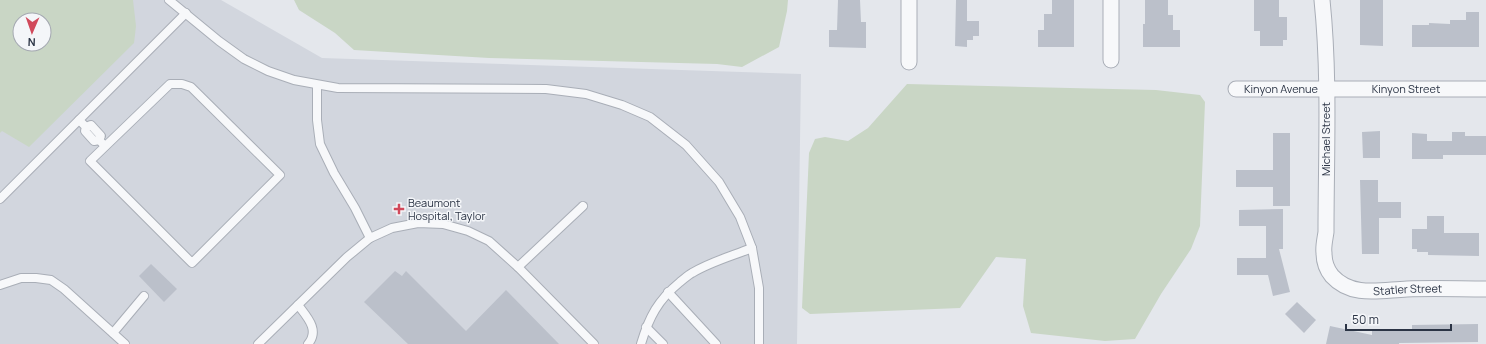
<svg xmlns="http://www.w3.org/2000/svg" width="1486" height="344" viewBox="0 0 1486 344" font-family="Manrope,sans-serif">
<rect width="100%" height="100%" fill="#e4e7ec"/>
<path fill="#d2d6de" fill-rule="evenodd" d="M0 0H221L322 58 801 74 797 344H0ZM20 20H44V44H20Z"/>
<g fill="#c9d6c5" fill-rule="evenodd">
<path d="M0 0H133L136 26 134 43 29 147 2 131 0 133ZM20 20H44V44H20Z"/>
<path d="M294 0H788L787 11 779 47 742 67 717 64 489 58 354 50 335 33 299 10Z"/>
<path d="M907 84 1156 90 1200 95 1205 102 1200 226 1191 249 1161 294 1135 339 1105 341 1031 333 1023 306 1026 259 996 257 960 308 810 314 802 308 809 153 815 139 825 137 848 141 868 128Z"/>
</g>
<g fill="#bbc0ca">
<path d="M838 0H860L861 22H866V48L829 47V30H837Z"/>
<path d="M956 0H967V21H979V36H973V40H967V47L955 46Z"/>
<path d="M1052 0H1074V47H1038V30H1044V14H1052Z"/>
<path d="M1145 0H1168V15H1173V30H1180V47H1143V24H1145Z"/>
<path d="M1254 0H1279V17H1287V40H1283V46H1260V31H1254Z"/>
<path d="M1360 0H1383V46L1360 45Z"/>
<path d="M1466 12H1479V47H1412V25H1429V23L1450 24V20H1466Z"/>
<path d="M1380 131V158H1363L1362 132Z"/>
<path d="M1452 132H1465V136H1486V155H1443V159H1412V133L1427 134V141H1452Z"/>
<path d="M1273 133H1290V206H1273V187H1236V170H1273Z"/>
<path d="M1360 180H1378V202H1401V218H1379V254H1362Z"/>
<path d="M1283 209V249H1279L1290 292 1273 296 1268 275H1237V258H1266V226H1239V210Z"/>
<path d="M1427 216H1444V233H1479V256L1428 255V252H1417V249H1412V229H1427Z"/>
<path d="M151 264 177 289 164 302 139 276Z"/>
<path d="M395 271 402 276 406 271 466 331 506 290 559 344H408L364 302Z"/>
<path d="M1297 302 1316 320 1304 333 1285 314Z"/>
<path d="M1478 324V342L1399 343V344H1326L1330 326 1372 335V331L1412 330V325Z"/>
</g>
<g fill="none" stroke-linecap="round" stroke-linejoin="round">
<g stroke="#a9aeb7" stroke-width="10">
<g id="service">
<path d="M169 0 219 41 244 59 268 71 294 80 338 88 546 89 586 94 622 105 650 117 686 145 719 182 740 217 752 248 759 288V344"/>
<path d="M170 84H182L191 87 280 175 192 263 90 161Z"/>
<path d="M317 85V120L320 144 334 173 355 208 370 238"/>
<path d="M79 120 86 127 85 131 94 141 99 140 105 146"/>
<path d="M86 127 91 125 101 136 99 140"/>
<path d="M0 199 186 13"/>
<path d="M518 267 583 206"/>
<path d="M0 285 21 278H36L51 280 64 289 125 344"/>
<path d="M668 292 716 344"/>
<path d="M298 305C307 317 320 330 308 344"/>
<path d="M646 327 663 344"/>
<path d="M113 333 144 296"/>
<path d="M258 344 347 257 370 238 392 228 418 223 443 224 468 231 489 241 518 267 594 344"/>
<path d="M641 344C649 317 658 300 680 282 684 279 688 275 692 273 710 262 732 256 752 248"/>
</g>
</g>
<g stroke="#a9aeb7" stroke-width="17">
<g id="minor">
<path id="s1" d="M1322 0C1330 77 1326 155 1326 232 1325 239 1323 247 1324 253 1324 261 1327 270 1332 276 1352 298 1381 290 1407 289 1433 288 1460 289 1486 289"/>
<path d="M1111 60V0"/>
<path d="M909 62V0"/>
<path id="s2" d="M1236 89H1486"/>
</g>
</g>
<use href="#service" stroke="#f7f8fa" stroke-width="8"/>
<use href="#minor" stroke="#f7f8fa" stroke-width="15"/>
</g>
<path fill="#d1495b" stroke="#f4f6f9" stroke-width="1.5" d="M397 203h4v4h4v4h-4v4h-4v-4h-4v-4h4z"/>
<g text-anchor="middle" stroke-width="3" stroke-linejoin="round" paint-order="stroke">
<g font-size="11" fill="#2b3445" stroke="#f4f6f9">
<text dy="4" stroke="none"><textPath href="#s2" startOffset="45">Kinyon Avenue</textPath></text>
<text dy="4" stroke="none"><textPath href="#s2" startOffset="170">Kinyon Street</textPath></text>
<text transform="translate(1326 139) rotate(-90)" y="4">Michael Street</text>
<text dy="4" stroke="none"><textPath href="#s1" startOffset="358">Statler Street</textPath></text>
</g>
<g font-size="11" fill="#2b3445" stroke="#f4f6f9" text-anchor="start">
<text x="408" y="207">Beaumont<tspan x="408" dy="13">Hospital, Taylor</tspan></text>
</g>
</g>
<g transform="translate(32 32) rotate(182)"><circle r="19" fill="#f4f6f9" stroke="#a4a8b1"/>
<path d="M0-3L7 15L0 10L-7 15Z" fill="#d1495b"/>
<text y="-6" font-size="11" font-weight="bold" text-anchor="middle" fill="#2b3445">N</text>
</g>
<path d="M1346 324v6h105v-6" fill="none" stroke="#2b3445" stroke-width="2"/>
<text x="1352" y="324" font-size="12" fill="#2b3445" stroke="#f4f6f9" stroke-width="3" paint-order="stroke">50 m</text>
</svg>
